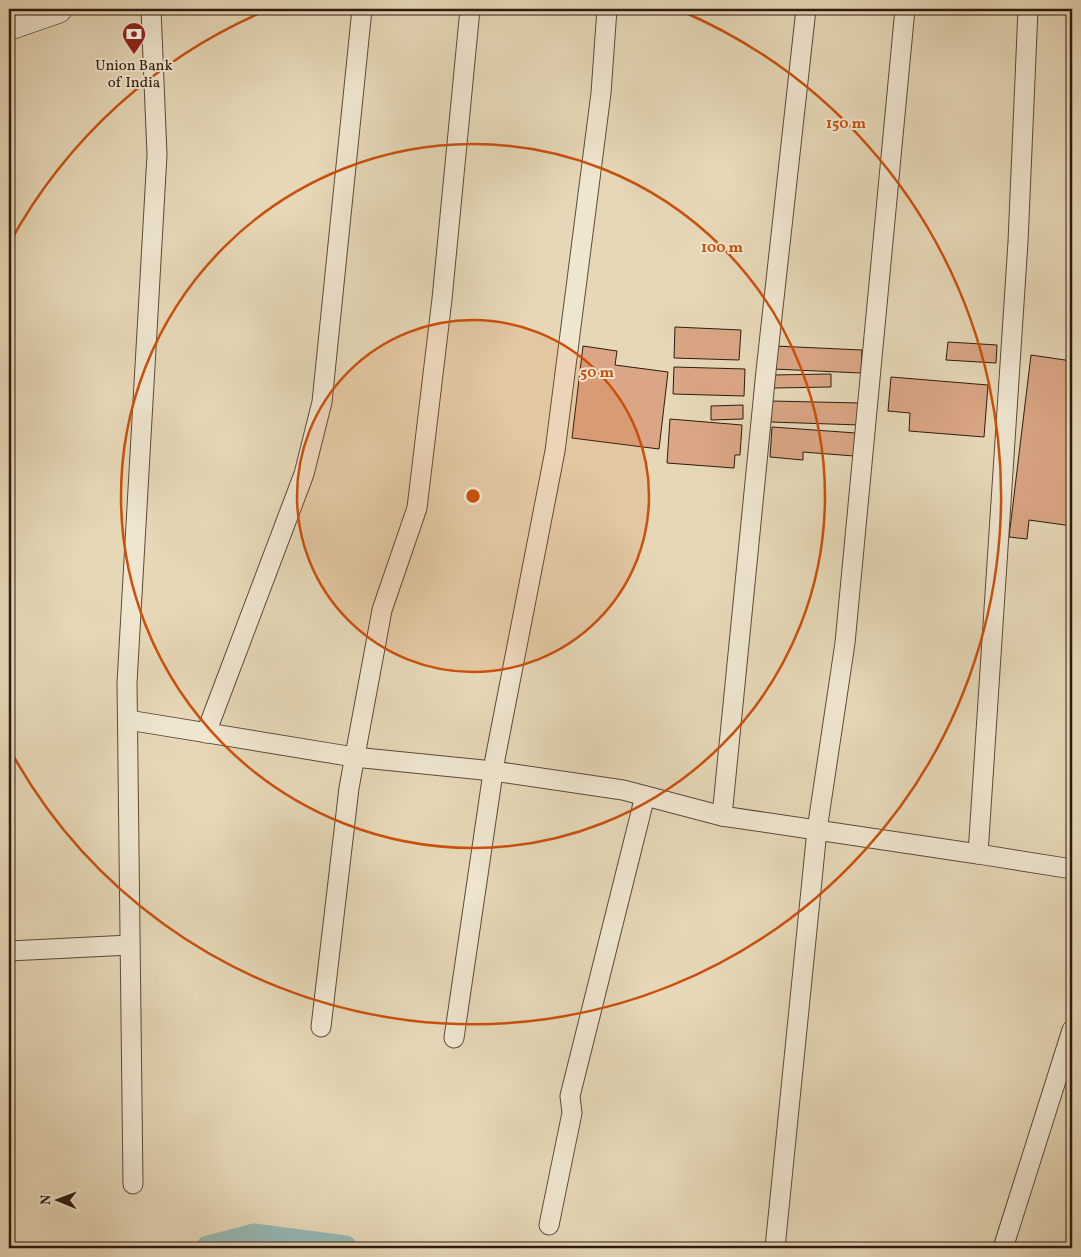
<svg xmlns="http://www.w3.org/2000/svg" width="1081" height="1257" viewBox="0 0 1081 1257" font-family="Vollkorn,serif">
<rect width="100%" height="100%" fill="#e6d8b7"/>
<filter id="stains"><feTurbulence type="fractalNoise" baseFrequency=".004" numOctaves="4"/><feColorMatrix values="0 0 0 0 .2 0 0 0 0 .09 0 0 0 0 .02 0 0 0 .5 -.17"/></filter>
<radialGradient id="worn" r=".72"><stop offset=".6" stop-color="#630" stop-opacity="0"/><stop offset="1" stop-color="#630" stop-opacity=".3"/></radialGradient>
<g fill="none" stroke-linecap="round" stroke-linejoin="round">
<path stroke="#97b9b5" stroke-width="25" d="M208 1248 254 1236 345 1248"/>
</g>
<g fill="#daa685" stroke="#2e1b0d">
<path d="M675 327 741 330 739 360 674 358Z"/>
<path d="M948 342 997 345 996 363 946 360Z"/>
<path d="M583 346 617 351 615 365 668 372 659 449 572 438Z"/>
<path d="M775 346 862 350 861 373 773 369Z"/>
<path d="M1031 355 1072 361V526L1029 520 1027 539 1009 537Z"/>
<path d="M674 367 745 369 744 396 673 394Z"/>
<path d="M831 374V387L773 388V375Z"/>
<path d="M891 377 988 385 984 437 909 431 910 413 888 411Z"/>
<path d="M771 401 861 403 860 425 771 422Z"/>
<path d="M743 405V419L711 420V406Z"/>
<path d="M670 419 742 425 740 455H735L734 468 667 463Z"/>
<path d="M772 427 856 433 854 456 803 452V460L770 457Z"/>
</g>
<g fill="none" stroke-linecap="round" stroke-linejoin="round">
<g stroke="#5c4a38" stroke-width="21">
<g id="minor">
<path d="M806 9 766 371 722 816 978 854 1018 242 1028 9"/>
<path d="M128 720 354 757 493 771 623 790 722 816"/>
<path d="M206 733 304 474 322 402 362 9"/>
<path d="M978 854 1072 869"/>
<path d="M9 951 130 945"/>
<path d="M321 1027 349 788 382 610 417 508 442 299 470 9"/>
<path d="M454 1038 495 759 555 451 601 93 607 9"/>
<path d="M133 1184 127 683 157 155 151 9"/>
<path d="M549 1225 572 1113 570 1096 645 796"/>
<path d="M775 1248 817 830 845 643 905 9"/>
<path d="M1003 1248 1072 1030"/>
</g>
</g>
<g stroke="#2e1b0d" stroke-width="29">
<path id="secondary" d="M9 26 58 9"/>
</g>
<use href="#minor" stroke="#efe6d0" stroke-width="19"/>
<use href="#secondary" stroke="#efe6d0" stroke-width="28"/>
</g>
<circle cx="473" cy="496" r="176" fill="#cc500c" fill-opacity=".12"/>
<g fill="none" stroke="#cc500c" stroke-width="2.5">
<circle cx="473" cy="496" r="176"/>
<circle cx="473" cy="496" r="352"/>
<path d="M9 244A528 528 0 0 1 267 10M679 10A528 528 0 1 1 9 748"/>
</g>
<defs>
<g id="bank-pin" transform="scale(1.25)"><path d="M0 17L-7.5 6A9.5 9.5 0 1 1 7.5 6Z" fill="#8f2418" stroke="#efe6d0"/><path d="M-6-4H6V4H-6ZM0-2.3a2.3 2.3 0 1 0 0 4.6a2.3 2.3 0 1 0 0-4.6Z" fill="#fff"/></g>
</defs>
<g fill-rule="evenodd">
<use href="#bank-pin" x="134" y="34"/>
</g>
<g text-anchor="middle" stroke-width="4" stroke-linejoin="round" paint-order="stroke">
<g font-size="15" fill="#2e1b0d" stroke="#efe6d0">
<text x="134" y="70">Union Bank<tspan x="134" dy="17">of India</tspan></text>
</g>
</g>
<circle cx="473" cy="496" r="8" fill="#cc500c" stroke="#efe6d0" stroke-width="2.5"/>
<g font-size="15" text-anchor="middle" font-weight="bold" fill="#cc500c" stroke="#efe6d0" stroke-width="4" stroke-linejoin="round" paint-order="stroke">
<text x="846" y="128">150 m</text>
<text x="722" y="252">100 m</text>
<text x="597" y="377">50 m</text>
</g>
<rect width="1081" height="1257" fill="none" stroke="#e6d8b7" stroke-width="30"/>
<rect x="10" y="10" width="1061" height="1237" fill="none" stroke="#2e1b0d" stroke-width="2.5"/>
<rect x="15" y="15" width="1051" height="1227" fill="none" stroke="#2e1b0d"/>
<g transform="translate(58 1200) rotate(271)" stroke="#efe6d0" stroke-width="4" paint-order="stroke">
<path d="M0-4L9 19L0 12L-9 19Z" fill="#2e1b0d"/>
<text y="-8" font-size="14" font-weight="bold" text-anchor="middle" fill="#2e1b0d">N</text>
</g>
<rect width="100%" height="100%" filter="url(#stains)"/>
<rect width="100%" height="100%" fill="url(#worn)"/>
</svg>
